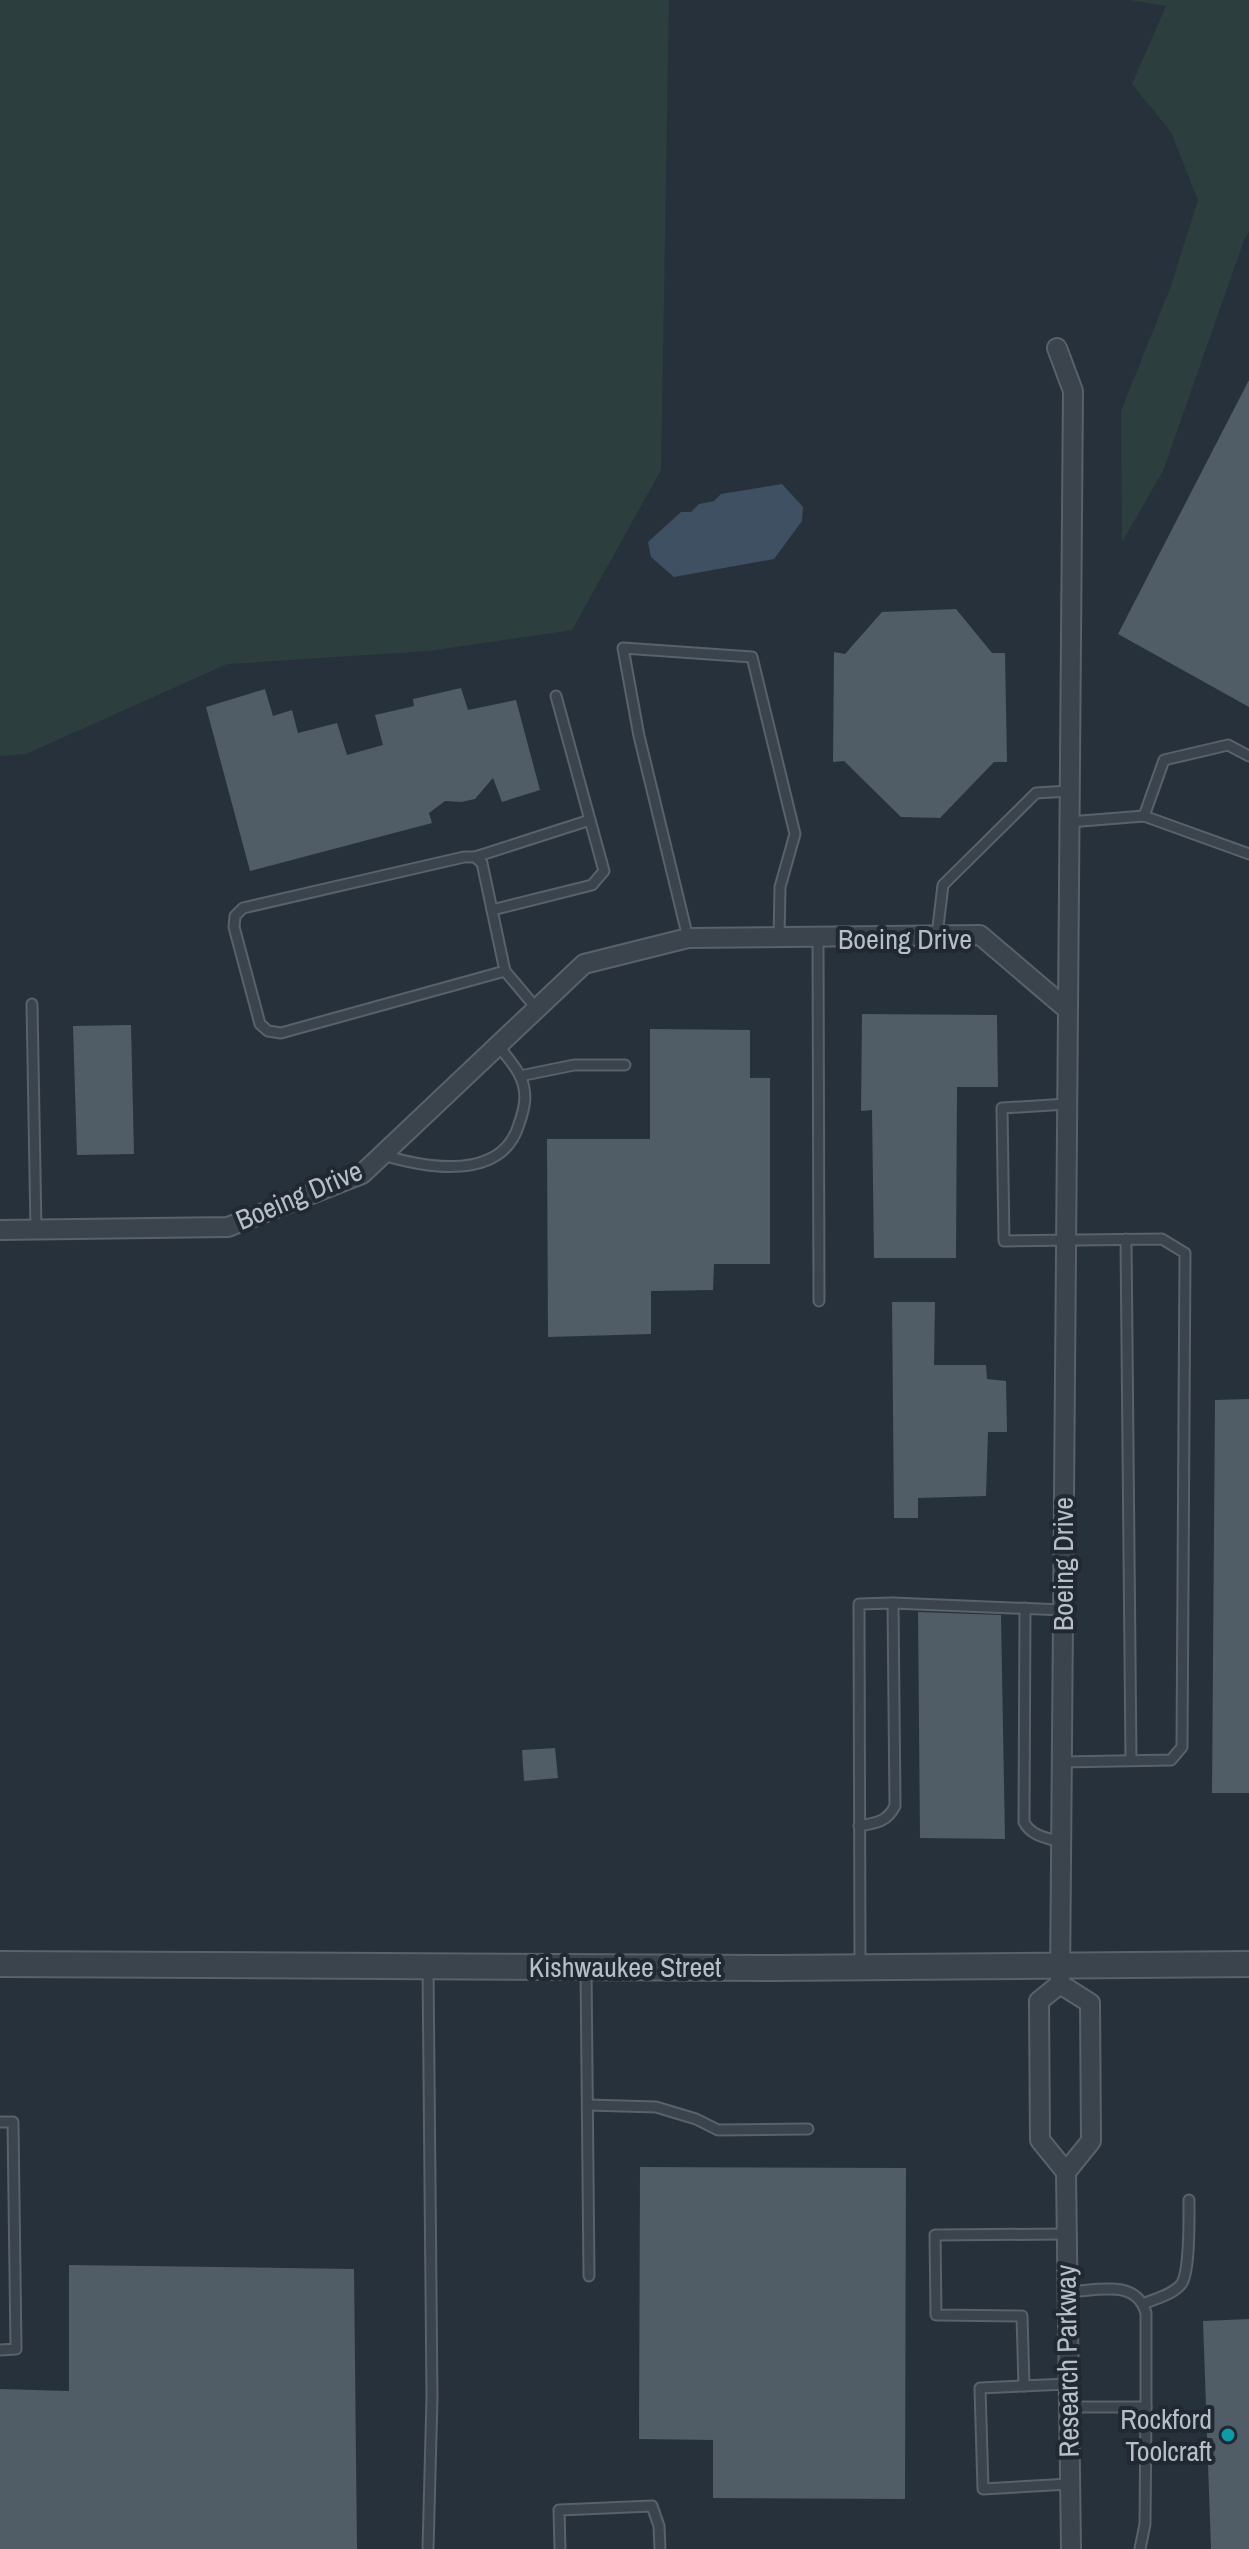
<svg xmlns="http://www.w3.org/2000/svg" width="1249" height="2549" viewBox="0 0 1249 2549" font-family="'Archivo Narrow',sans-serif">
<rect width="100%" height="100%" fill="#27313b"/>
<g fill="#2c3f3e">
<path d="M0 0H669L661 470 572 630 429 651 227 664 26 754 0 756Z"/>
<path d="M1130 0H1249V232L1244 240 1163 471 1122 542 1121 411 1171 286 1198 200 1171 132 1132 84 1166 6Z"/>
</g>
<path fill="#3f5062" d="M782 484 803 507 802 521 774 559 674 577 651 557 648 542 681 512H691L699 504 714 501 721 494Z"/>
<g fill="#505c66">
<path d="M1249 380V707L1118 634Z"/>
<path d="M956 609 992 653H1005L1007 762H994L940 818 901 817 844 761 833 762 834 652 845 654 882 612Z"/>
<path d="M461 688 468 710 516 700 540 790 502 802 493 778 475 799 461 802 445 801 429 813 432 823 250 871 206 707 265 689 273 716 292 710 298 733 337 723 347 755 383 745 375 715 414 706 413 699Z"/>
<path d="M862 1014 997 1015 998 1087H957L956 1258H874L872 1110 861 1111Z"/>
<path d="M131 1025 134 1154 77 1155 73 1026Z"/>
<path d="M650 1029 750 1030V1078H770V1264H714L713 1290 651 1291V1334L548 1337 547 1139H650Z"/>
<path d="M892 1302H935L934 1365H986L987 1379 1006 1381 1007 1432H988L986 1496 918 1498V1518H894Z"/>
<path d="M1249 1399V1793H1212L1215 1400Z"/>
<path d="M918 1612 1001 1615 1005 1839 920 1838Z"/>
<path d="M555 1748 558 1778 524 1781 522 1750Z"/>
<path d="M640 2167 906 2168 905 2499 713 2498V2440L639 2439Z"/>
<path d="M69 2265 354 2269 357 2549H0V2389L69 2391Z"/>
<path d="M1249 2319V2549H1211L1203 2321Z"/>
</g>
<g fill="none" stroke-linecap="round" stroke-linejoin="round">
<g stroke="#59616a" stroke-width="13">
<g id="service">
<path d="M1144 816 1164 760 1228 745 1249 756"/>
<path d="M1069 822 1144 816 1249 854"/>
<path d="M475 857 590 820"/>
<path d="M492 910 592 885 604 871 556 696"/>
<path d="M937 935 943 885 1036 793 1069 791"/>
<path d="M688 938 639 736 623 648 752 657 795 834 780 887 779 939"/>
<path d="M818 938 819 1301"/>
<path d="M505 971 281 1033 268 1031 260 1024 234 927 235 916 243 908 464 857H475L482 863 505 971 537 1009"/>
<path d="M32 1004 36 1229"/>
<path d="M520 1076 574 1065H625"/>
<path d="M383 1155C426 1168 502 1182 519 1124 525 1107 528 1093 520 1076 515 1065 505 1055 498 1045"/>
<path d="M1126 1239 1131 1760"/>
<path d="M1025 1608 1024 1822C1031 1836 1047 1838 1061 1842"/>
<path d="M1062 1762 1171 1760 1182 1747 1185 1253 1162 1239 1004 1241 1002 1108 1067 1104"/>
<path d="M859 1826C876 1823 887 1822 895 1806L893 1603"/>
<path d="M860 1964 859 1604 893 1603 1063 1610"/>
<path d="M586 1967 589 2276"/>
<path d="M588 2105 656 2107 696 2119 718 2130 808 2129"/>
<path d="M0 2122H13L16 2349 0 2350"/>
<path d="M1066 2292C1097 2291 1136 2278 1146 2313V2407H1068"/>
<path d="M1143 2304C1154 2299 1175 2294 1182 2283 1190 2269 1189 2218 1189 2200"/>
<path d="M1067 2384 980 2388 983 2489 1069 2484"/>
<path d="M1024 2386 1022 2316 936 2315 935 2235 1065 2234"/>
<path d="M428 2549 432 2398 428 1966"/>
<path d="M560 2549 559 2510 652 2506 659 2526 660 2549"/>
<path d="M1140 2549 1145 2524 1146 2407"/>
</g>
</g>
<g stroke="#59616a" stroke-width="22">
<g id="minor">
<path d="M1057 348 1073 391 1068 1010"/>
<path d="M0 1230 228 1227 362 1174 584 964 688 938 980 935 1068 1010 1060 1984"/>
<path d="M1060 1984 1039 2001 1040 2140 1066 2172 1071 2549"/>
<path d="M1060 1984 1090 2003 1091 2141 1066 2172"/>
</g>
</g>
<g stroke="#59616a" stroke-width="28">
<path id="tertiary" d="M0 1964 774 1968 1249 1964"/>
</g>
<use href="#service" stroke="#3b434c" stroke-width="9"/>
<use href="#minor" stroke="#3b434c" stroke-width="18"/>
<use href="#tertiary" stroke="#3b434c" stroke-width="24"/>
</g>
<circle fill="#0f9aa8" stroke="#202831" stroke-width="3" cx="1228" cy="2435" r="8"/>
<g text-anchor="middle" stroke-width="8" stroke-linejoin="round" paint-order="stroke">
<g font-size="28" fill="#b7bec7" stroke="#202831">
<text x="905" y="949">Boeing Drive</text>
<text transform="translate(299 1195) rotate(-23)" y="10">Boeing Drive</text>
<text transform="translate(1063 1564) rotate(-90)" y="10">Boeing Drive</text>
<text x="625" y="1977">Kishwaukee Street</text>
<text transform="translate(1067 2361) rotate(-91)" y="10">Research Parkway</text>
</g>
<g font-size="28" fill="#b7bec7" stroke="#202831" text-anchor="end">
<text x="1212" y="2429">Rockford<tspan x="1212" dy="32">Toolcraft</tspan></text>
</g>
</g>
</svg>
